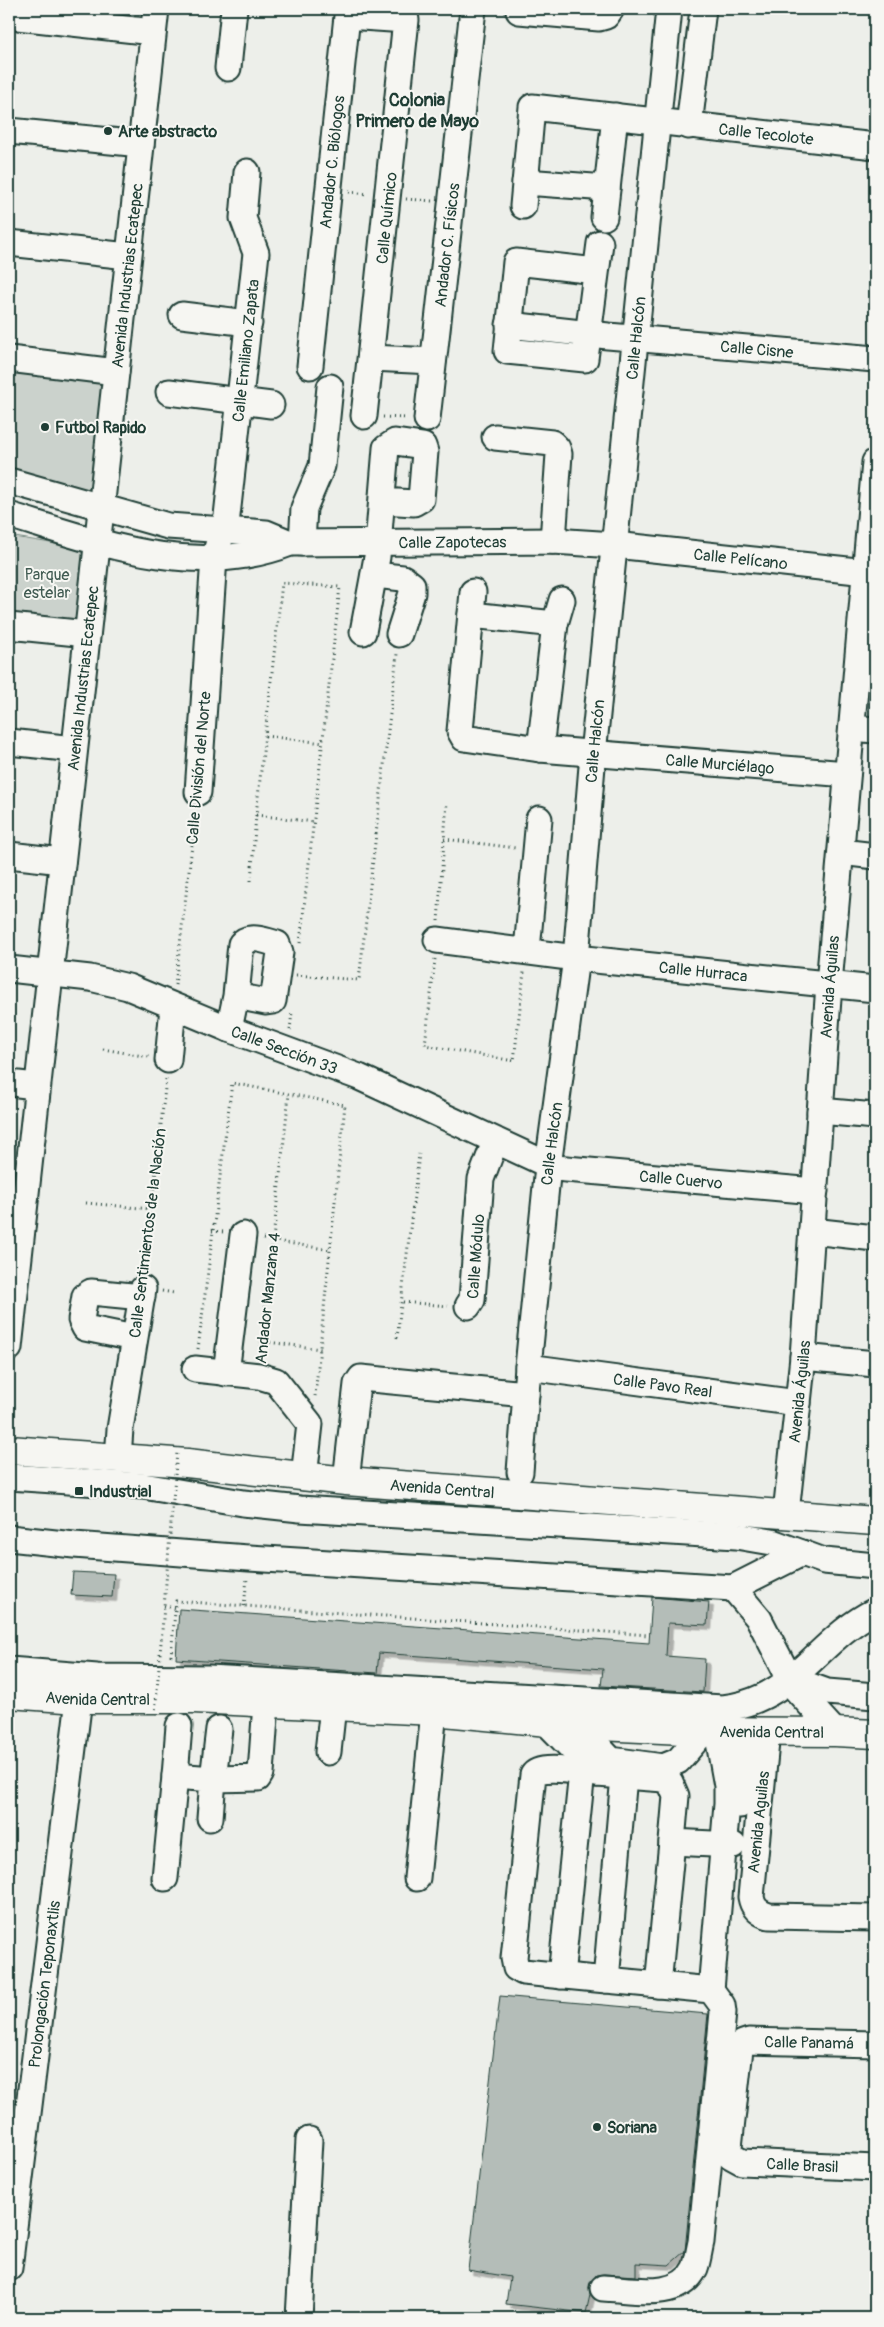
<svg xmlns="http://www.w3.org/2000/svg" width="884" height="2327" viewBox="0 0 884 2327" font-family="Pangolin,sans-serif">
<defs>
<filter id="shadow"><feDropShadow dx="4.5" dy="4.5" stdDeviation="0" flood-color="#0004"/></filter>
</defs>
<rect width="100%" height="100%" fill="#edefea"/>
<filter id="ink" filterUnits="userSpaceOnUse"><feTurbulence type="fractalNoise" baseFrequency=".02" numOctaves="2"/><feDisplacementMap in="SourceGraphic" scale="10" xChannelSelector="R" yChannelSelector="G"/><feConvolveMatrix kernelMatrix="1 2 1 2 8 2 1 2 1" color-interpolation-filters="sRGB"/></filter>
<g filter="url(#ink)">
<g fill="#cbd2cc" stroke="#758880">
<path d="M9 364 110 380 96 495 9 472Z"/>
<path d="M9 536 92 550 78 629 9 617Z"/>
</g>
<g fill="#b4bdb8" stroke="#1f3d34" filter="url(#shadow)">
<path d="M73 1572 114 1574 112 1597 71 1595Z"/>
<path d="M652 1597 709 1602 707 1625 668 1623 666 1656 705 1659 703 1692 601 1686 603 1669 379 1653 377 1673 176 1659 179 1609 649 1643Z"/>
<path d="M500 1996 708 2014 685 2251 669 2265 636 2263V2276L604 2274 596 2275 589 2287 590 2295 586 2313 506 2304 510 2277 468 2270Z"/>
</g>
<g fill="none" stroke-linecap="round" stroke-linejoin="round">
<g stroke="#1f3d34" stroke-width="29">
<g id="minor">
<path d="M519 11 599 18 606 16 611 9"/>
<path d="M9 16 153 32"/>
<path d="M228 68 234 9"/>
<path d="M689 126 703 9"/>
<path d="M9 131 141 144"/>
<path d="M525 182 607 188"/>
<path id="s1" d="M523 206 532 107 875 146"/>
<path d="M604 217 615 116"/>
<path d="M9 243 128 256"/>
<path d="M596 271 516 262 507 351 585 359C590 320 595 282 600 243"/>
<path d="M182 315 249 323"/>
<path id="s2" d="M509 325 608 336 875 359"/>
<path d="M371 358 433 361"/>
<path d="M9 359 116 372"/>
<path id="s3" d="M310 366 347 16 406 20 364 416"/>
<path d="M169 392 271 405"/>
<path id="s4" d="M427 419 473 9"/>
<path d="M495 437 552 443 557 448 559 454 553 541"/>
<path d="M9 481 168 526 266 533 290 543"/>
<path id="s5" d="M9 515C100 543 196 580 290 543L553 541 615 545 857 571 875 577"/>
<path d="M302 543 304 508 322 466 330 387"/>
<path d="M374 575 403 578 412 585V593L399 634"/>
<path id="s6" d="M473 592 460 731 464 738 540 749 847 774"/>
<path d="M471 615 555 624"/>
<path d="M9 626 87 634"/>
<path d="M363 632 377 557 386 448 395 442 423 446 425 452 421 499 414 503 382 501"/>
<path d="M852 728 875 730"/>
<path d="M9 742 74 749"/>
<path d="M540 749 555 624 562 600"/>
<path id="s7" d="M198 792 214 558 227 516 256 253 243 218 247 172"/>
<path d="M841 852 875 856"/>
<path d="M9 855 62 861"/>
<path id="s8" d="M437 940 576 958 875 989"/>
<path d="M527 950 539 819"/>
<path id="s9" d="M9 969 90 978 128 987 229 1029 359 1077 555 1168 815 1191"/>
<path d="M229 1029 236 996 241 944C249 934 267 941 277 944L280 952 273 1001 266 1002 236 996"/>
<path d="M168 1060 173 1007"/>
<path d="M9 1083 36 1086"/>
<path d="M820 1111 875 1116"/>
<path d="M812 1231 875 1238"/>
<path id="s10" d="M468 1306 472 1300 481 1179 495 1142"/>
<path d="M134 1338 85 1328 81 1320 85 1296 91 1292 142 1297"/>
<path id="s11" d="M9 1348 156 9"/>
<path d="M803 1357 875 1364"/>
<path id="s12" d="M528 1367 798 1403"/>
<path d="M195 1369 259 1376 276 1381 310 1424 304 1477"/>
<path d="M226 1373 243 1235"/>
<path d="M118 1458 120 1429 143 1289"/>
<path id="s13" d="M520 1472 528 1367 548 1166 576 958 593 754 669 9"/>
<path d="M9 1477 143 1486 243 1503 300 1509 736 1536 772 1542 824 1561 875 1566"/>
<path d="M346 1481 357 1384 361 1378 526 1394"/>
<path id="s14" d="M786 1513 803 1357 829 984 875 462"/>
<path d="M9 1538 74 1545 249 1558 733 1588"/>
<path d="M802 1553 733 1588 759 1619 794 1687 835 1732"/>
<path d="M9 1670 97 1677 209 1678 723 1708C795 1700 816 1640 875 1611"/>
<path d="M791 1679 827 1692 875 1696"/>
<path d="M546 1722 597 1774 664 1779 670 1782 676 1796 672 1842 733 1845"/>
<path d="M578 1725 611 1760 663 1767 678 1761 704 1731"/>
<path d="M179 1726 175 1776 213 1779 210 1818"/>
<path d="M219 1729 213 1779 258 1778 261 1773 266 1703"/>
<path d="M767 1732 751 1897C753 1908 758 1913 769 1916L875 1918"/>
<path d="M328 1752 333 1706"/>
<path d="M597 1774C583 1773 540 1763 533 1775L514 1958 516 1968 523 1972 711 1990 722 2005 723 2012 701 2242C699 2250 698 2260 695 2268 679 2301 632 2289 603 2288"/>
<path d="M740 1805 745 1731"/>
<path d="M165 1878 175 1776"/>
<path d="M417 1878 434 1711"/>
<path d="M561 1976 582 1772"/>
<path d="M606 1980 624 1776"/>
<path d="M658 1985 672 1842"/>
<path d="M711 1990 727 1804V1786L717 1731"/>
<path id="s15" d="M875 2044 749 2041 743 2043 740 2049 729 2147 731 2156 742 2162 875 2168"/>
<path id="s16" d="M9 2268 79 1699"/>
<path d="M299 2318 309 2140"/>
</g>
</g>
<g stroke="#1f3d34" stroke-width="31">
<g id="highway">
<path id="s17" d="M9 1450 187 1463 346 1481 875 1521"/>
<path id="s18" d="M9 1694 79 1699H194L434 1711 578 1725 704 1731 835 1732 875 1734"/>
</g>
</g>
<g stroke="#1f3d34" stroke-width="3" stroke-dasharray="1 4" stroke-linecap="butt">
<path d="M349 192 368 194"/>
<path d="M406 199 432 201"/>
<path d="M383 417 407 418"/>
<path d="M265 736 324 743"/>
<path d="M256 815 314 822"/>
<path d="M444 839 516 848"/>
<path d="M251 881 256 815 282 583 340 587 300 943"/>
<path d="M438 921 447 802"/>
<path d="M435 959 425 1045 514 1061 524 972"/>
<path d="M296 975 359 980 397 654"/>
<path d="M175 985 196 813"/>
<path d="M290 1030 292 1012"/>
<path d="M103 1049 149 1057"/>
<path d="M86 1203 151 1209"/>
<path d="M212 1231 224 1232"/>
<path d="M263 1239 331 1250"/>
<path d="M145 1269 166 1079"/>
<path d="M162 1291 174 1293"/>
<path d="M403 1302 448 1306"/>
<path d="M397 1338 419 1154"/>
<path d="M260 1341 321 1349"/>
<path d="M198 1349 232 1083 345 1105 315 1396"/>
<path d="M260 1357 289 1094"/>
<path d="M164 1606 175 1608"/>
<path d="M244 1606 247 1579"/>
<path d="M171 1656 176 1601 649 1635"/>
</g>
<use href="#minor" stroke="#f6f6f2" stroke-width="25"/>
<use href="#highway" stroke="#f6f6f2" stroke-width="28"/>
<path stroke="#1f3d34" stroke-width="3" stroke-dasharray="1 4" stroke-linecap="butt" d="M155 1714 177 1452"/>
</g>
</g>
<g fill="#1f3d34" stroke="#f6f6f2" stroke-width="2">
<circle cx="108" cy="131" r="5"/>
<circle cx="45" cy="427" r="5"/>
<rect x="74" y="1486" width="10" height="10" rx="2.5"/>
<circle cx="597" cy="2127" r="5"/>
</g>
<g text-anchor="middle" stroke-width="4" stroke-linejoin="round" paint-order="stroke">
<g font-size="16" font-weight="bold" fill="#1f3d34" stroke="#f6f6f2" text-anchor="start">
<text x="118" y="137">Arte abstracto</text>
<text x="55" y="433">Futbol Rapido</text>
<text x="89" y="1497">Industrial</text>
<text x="607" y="2133">Soriana</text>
</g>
<g font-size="16" fill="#1f3d34" stroke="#f6f6f2">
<text dy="6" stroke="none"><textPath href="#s1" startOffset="335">Calle Tecolote</textPath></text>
<text dy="6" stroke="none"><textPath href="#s3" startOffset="205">Andador C. Biólogos</textPath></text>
<text transform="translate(386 218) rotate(-84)" y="6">Calle Químico</text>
<text dy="6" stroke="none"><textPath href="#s4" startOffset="175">Andador C. Físicos</textPath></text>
<text dy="6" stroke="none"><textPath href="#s11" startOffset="1079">Avenida Industrias Ecatepec</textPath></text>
<text dy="6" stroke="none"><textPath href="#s13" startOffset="1140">Calle Halcón</textPath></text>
<text dy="6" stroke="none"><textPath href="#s2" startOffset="249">Calle Cisne</textPath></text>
<text dy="6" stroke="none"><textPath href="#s7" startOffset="445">Calle Emiliano Zapata</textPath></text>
<text dy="6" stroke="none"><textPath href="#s5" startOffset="451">Calle Zapotecas</textPath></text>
<text dy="6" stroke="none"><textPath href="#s5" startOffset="740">Calle Pelícano</textPath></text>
<text dy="6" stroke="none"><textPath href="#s11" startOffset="674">Avenida Industrias Ecatepec</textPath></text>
<text dy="6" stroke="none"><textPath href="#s13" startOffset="735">Calle Halcón</textPath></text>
<text dy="6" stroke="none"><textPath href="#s6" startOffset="405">Calle Murciélago</textPath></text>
<text transform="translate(198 768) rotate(-85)" y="6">Calle División del Norte</text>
<text dy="6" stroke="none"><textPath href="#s8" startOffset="268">Calle Hurraca</textPath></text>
<text dy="6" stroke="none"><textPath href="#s14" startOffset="528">Avenida Águilas</textPath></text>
<text dy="6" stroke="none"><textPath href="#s9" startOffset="289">Calle Sección 33</textPath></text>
<text dy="6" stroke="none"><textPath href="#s13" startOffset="330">Calle Halcón</textPath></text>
<text dy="6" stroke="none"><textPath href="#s9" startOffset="711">Calle Cuervo</textPath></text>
<text transform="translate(147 1233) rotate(-83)" y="6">Calle Sentimientos de la Nación</text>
<text dy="6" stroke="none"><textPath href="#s10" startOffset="51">Calle Módulo</textPath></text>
<text transform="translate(267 1298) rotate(-84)" y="6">Andador Manzana 4</text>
<text dy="6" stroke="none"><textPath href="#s12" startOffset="136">Calle Pavo Real</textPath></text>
<text dy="6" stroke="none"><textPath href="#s14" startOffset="122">Avenida Águilas</textPath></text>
<text dy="6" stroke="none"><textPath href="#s17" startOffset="435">Avenida Central</textPath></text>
<text dy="6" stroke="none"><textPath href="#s18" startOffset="89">Avenida Central</textPath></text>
<text dy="6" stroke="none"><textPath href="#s18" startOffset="764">Avenida Central</textPath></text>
<text transform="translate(758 1822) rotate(-84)" y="6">Avenida Aguilas</text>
<text dy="6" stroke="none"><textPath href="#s16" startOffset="286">Prolongación Teponaxtlis</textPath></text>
<text transform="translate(809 2042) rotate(1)" y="6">Calle Panamá</text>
<text dy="6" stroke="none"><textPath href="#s15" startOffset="320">Calle Brasil</textPath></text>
</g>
<g font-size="16" fill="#415b52" stroke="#f6f6f2">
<text x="47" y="580">Parque<tspan x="47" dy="18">estelar</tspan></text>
</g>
<g font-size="18" font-weight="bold" fill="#1f3d34" stroke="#f6f6f2">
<text x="417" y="106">Colonia<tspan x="417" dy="21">Primero de Mayo</tspan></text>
</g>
</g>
<rect width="884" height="2327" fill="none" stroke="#f6f6f2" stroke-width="30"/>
<rect x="15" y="15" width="854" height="2297" fill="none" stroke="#1f3d34" stroke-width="2" filter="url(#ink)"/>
</svg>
